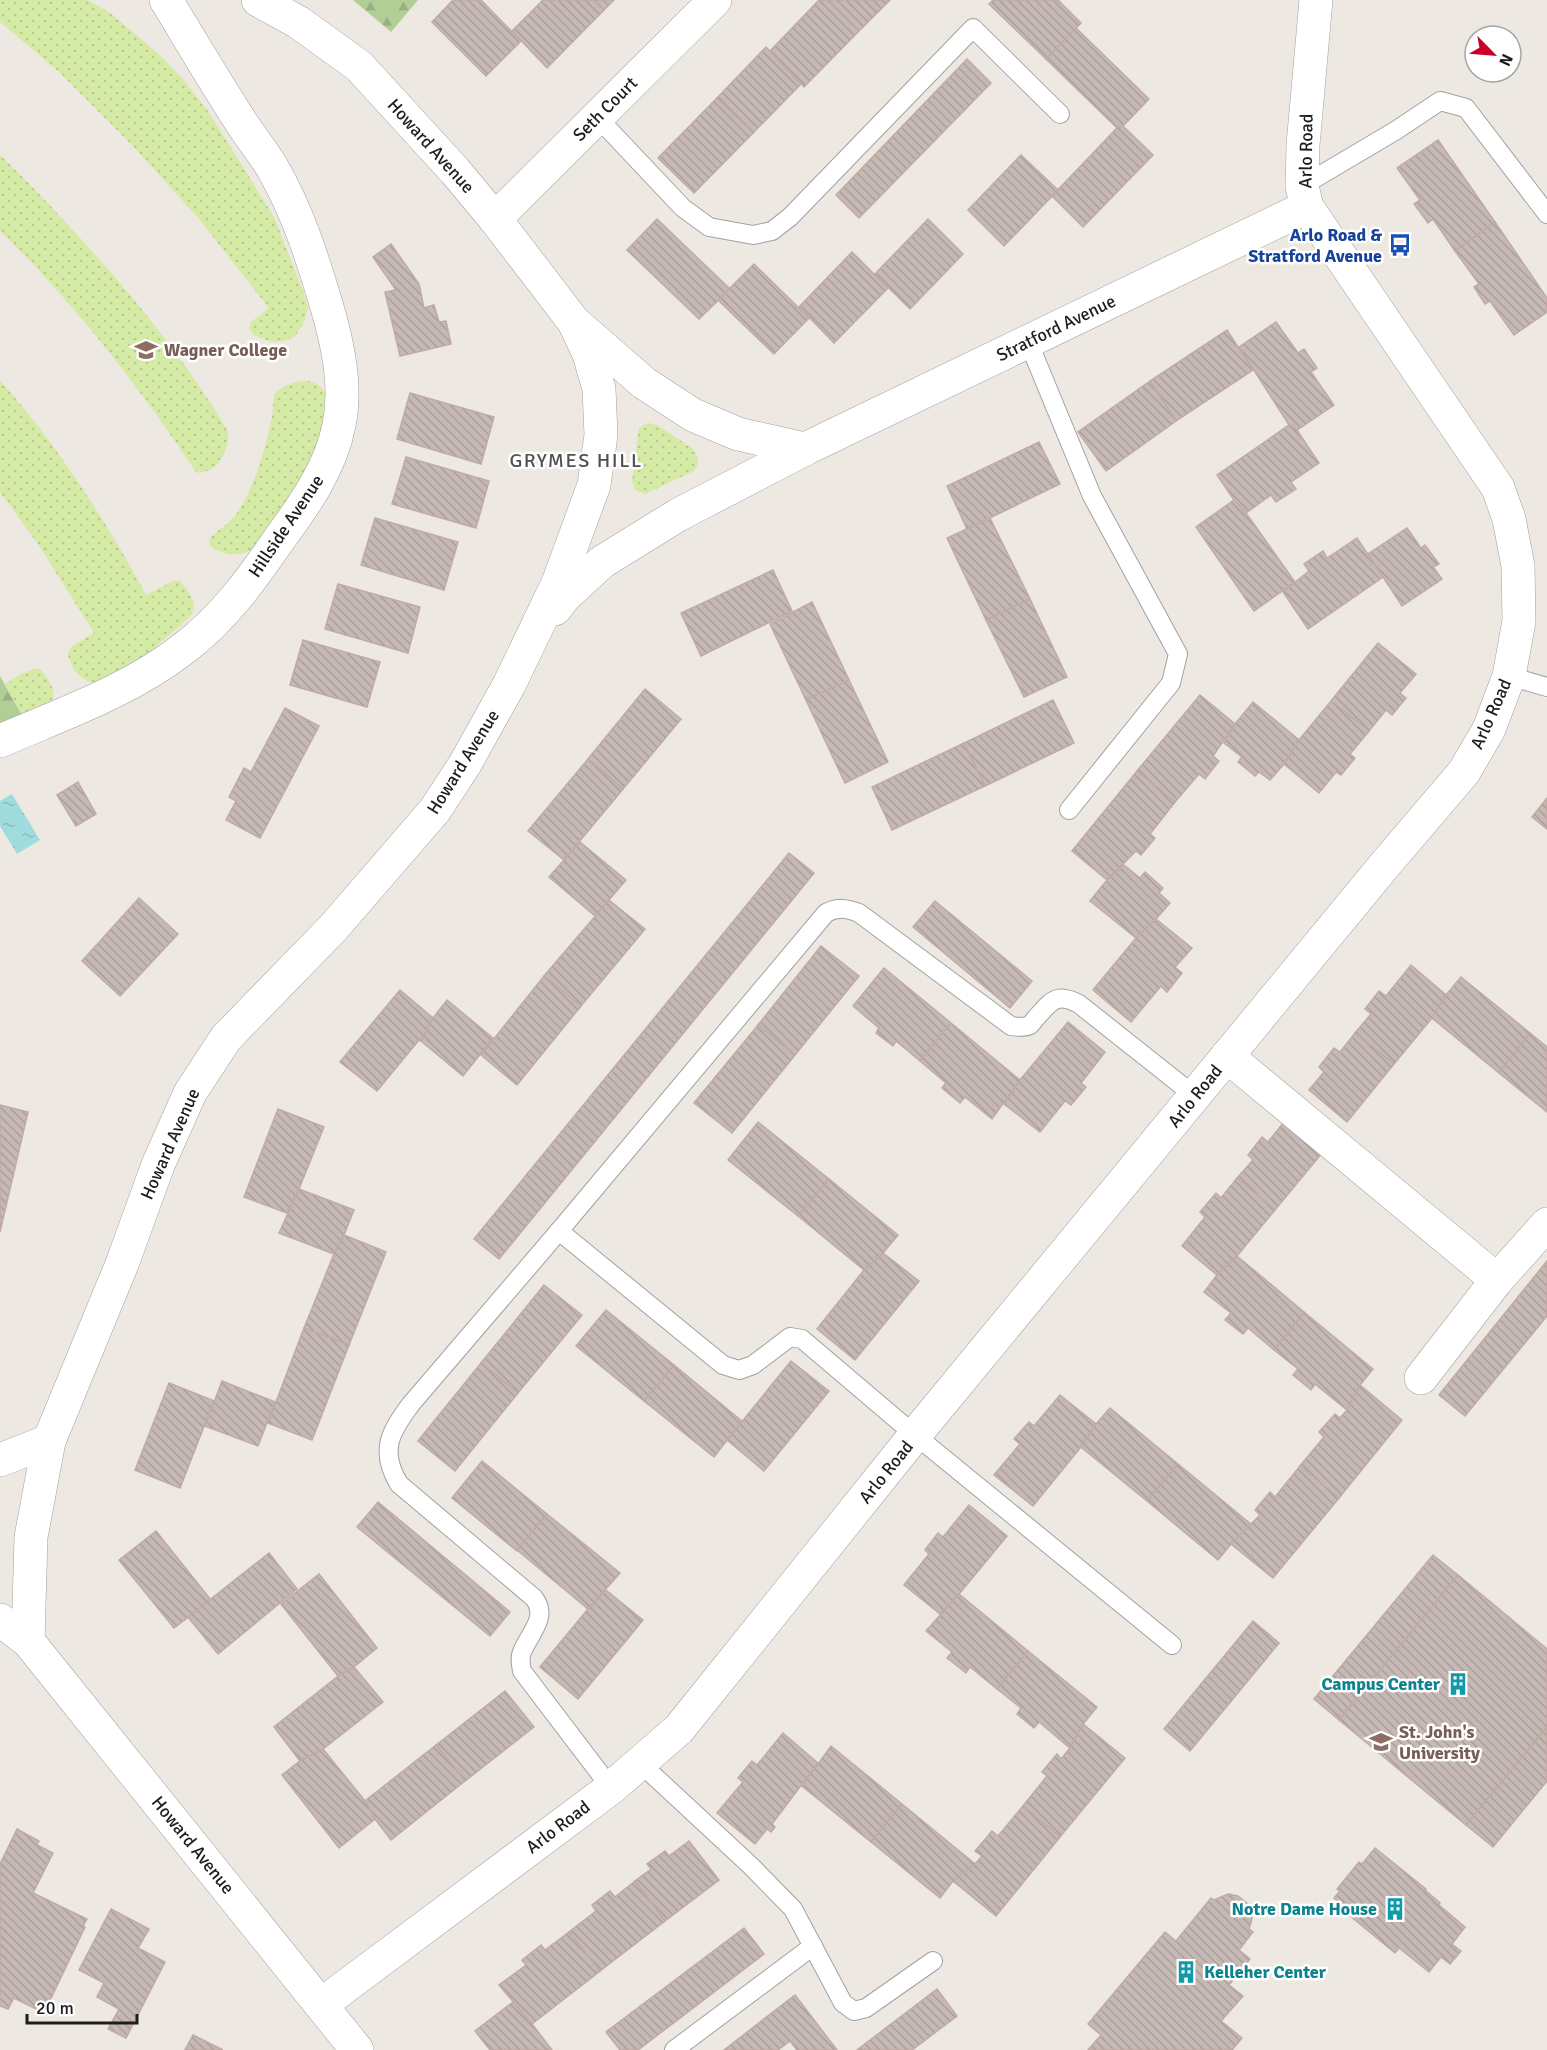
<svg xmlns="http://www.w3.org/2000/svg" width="1547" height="2050" viewBox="0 0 1547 2050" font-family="Signika,sans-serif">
<defs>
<pattern id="grass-dots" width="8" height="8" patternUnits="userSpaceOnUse" patternTransform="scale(1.5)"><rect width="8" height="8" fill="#d5eba5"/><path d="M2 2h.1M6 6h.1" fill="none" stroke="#b6c98e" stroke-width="1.8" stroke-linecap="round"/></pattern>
<pattern id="forest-firs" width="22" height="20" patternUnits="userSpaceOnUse" patternTransform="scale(1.5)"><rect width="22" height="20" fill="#b1cf95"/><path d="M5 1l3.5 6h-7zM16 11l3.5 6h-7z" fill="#98b180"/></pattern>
<pattern id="water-ripples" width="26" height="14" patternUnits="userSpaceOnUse" patternTransform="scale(1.5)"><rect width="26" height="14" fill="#a0dcde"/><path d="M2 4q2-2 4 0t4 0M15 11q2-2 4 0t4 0" fill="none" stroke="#89bcbe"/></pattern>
<pattern id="building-back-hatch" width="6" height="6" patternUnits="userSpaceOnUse" patternTransform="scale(1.5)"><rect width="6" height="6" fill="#c6b9b5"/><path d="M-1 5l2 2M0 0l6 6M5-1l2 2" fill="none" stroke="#aa9f9b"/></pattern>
</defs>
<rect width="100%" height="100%" fill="#eee8e2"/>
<g fill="url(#grass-dots)">
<path d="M0 0H88L109 12 160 55 182 78 208 111 274 217 306 299 308 308 303 325 295 336 290 339 276 342 268 341 254 335 249 328 251 322 269 308 199 219 131 144 59 72 0 22Z"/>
<path d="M0 155C28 181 54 210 80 238 135 298 186 361 228 431 230 442 223 461 213 468 209 471 204 472 198 473L196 472C138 385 75 304 0 231Z"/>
<path d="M0 380C57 445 105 519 146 595L173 581H180C189 592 201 606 189 618L141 659 99 683 89 682 80 676 74 670 68 656 69 650 74 645 94 633 40 547 0 492Z"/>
<path d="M301 381C312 380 319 384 326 393L324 420 317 448 306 475 252 549C238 558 223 555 210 546L209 539C219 528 231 524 239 510 254 488 267 443 272 417 273 409 273 401 275 393L286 385Z"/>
<path d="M647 423 657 425 692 448C699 455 701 465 692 472L645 494 635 490 632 481 639 428Z"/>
<path d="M38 668C44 672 47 677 50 683 62 704 40 710 24 719L5 684 21 674Z"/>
</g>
<g fill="url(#forest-firs)">
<path d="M353 0H418L391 32Z"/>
<path d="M0 676 24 719 0 728Z"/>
</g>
<path fill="url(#water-ripples)" d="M12 794 40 840 17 854 0 826V801Z"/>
<g fill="url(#building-back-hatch)" stroke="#c0aba4" stroke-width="1.5">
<path d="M453 0H481L521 41 486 76 432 22Z"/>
<path d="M543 0H594L604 10 547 68 512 31Z"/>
<path d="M594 0H614L604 10Z"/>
<path d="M819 0H827L859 31 804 87 770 51Z"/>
<path d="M827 0H890L859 31Z"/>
<path d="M993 0H1058L1081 23 1046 59 989 4Z"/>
<path d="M1076 28 1149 99 1123 126 1117 128 1046 59Z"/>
<path d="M766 47 801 84 753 133 717 98Z"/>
<path d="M967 59 991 83 859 218 836 195Z"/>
<path d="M717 98 753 133 694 193 658 158Z"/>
<path d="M1123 126 1153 155 1083 227 1052 196 1117 128Z"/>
<path d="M1438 140 1495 222 1455 251 1433 219 1428 223 1414 204 1420 200 1397 168Z"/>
<path d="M1021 155 1058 190 1004 246 968 210Z"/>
<path d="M657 219 730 289 699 319 627 250Z"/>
<path d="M928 219 963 254 910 309 875 274Z"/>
<path d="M1495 222 1547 298V312L1514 335 1490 301 1485 304 1474 287 1479 284 1455 251Z"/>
<path d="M391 244 419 284 424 308 434 305 439 322 446 321 451 344 400 356 385 292 396 290 373 257Z"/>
<path d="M852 252 888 288 834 343 799 307Z"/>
<path d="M754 264 809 318 774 354 718 300Z"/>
<path d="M1276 322 1298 353 1304 349 1317 368 1311 372 1334 405 1297 430 1289 425 1239 347Z"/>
<path d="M1227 330 1253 370 1176 421 1150 381Z"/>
<path d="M1150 381 1176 421 1106 471 1078 432Z"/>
<path d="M410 393 494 417 481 464 397 439Z"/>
<path d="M1289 425 1297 430 1319 463 1291 482 1296 489 1276 502 1271 495 1246 513 1234 500 1217 475Z"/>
<path d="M1039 442 1060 484 967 529 947 486Z"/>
<path d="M406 457 489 481 476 528 392 504Z"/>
<path d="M1234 500 1246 513 1295 582 1254 611 1196 527Z"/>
<path d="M375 518 458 542 444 590 361 565Z"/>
<path d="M990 518 1030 599 986 620 947 538Z"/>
<path d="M1407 528 1421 548 1425 545 1439 564 1433 567 1442 579 1402 606 1368 554Z"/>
<path d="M1357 538 1383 577 1308 629 1283 592 1309 571 1304 564 1323 551 1327 558Z"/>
<path d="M773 570 792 611 701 656 681 613Z"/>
<path d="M338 584 420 607 408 653 325 629Z"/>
<path d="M1030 599 1067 677 1024 697 986 620Z"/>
<path d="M812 602 849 680 806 700 770 624Z"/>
<path d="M303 640 380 662 367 707 290 685Z"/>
<path d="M1378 643 1416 674 1400 693 1406 698 1392 715 1386 710 1369 731 1331 701Z"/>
<path d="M849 680 888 762 845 783 806 700Z"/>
<path d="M645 689 681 719 623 789 588 759Z"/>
<path d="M1200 695 1235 724 1213 756 1219 761 1205 779 1199 774 1175 802 1137 771Z"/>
<path d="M1053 700 1074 743 985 786 964 743Z"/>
<path d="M1331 701 1369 731 1350 754 1355 758 1341 775 1336 772 1319 793 1284 764 1299 740Z"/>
<path d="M1253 702 1299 740 1284 764 1270 780 1259 772 1255 776 1238 762 1242 757 1224 743 1235 724Z"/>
<path d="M285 708 319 726 260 838 226 820 236 801 229 797 244 768 251 772Z"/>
<path d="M964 743 985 786 892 830 872 787Z"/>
<path d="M588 759 623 789 564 860 528 831Z"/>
<path d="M1137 771 1175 802 1150 834 1155 838 1141 855 1136 851 1107 880 1072 851Z"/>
<path d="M78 782 96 814 76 826 57 795Z"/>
<path d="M1547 798V829L1532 817Z"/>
<path d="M580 842 626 880 595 916 549 877Z"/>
<path d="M789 853 814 873 499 1259 474 1239Z"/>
<path d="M1124 865 1140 878 1145 872 1163 888 1159 893 1170 903 1156 919 1136 938 1090 901 1107 880Z"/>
<path d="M139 898 178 934 120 996 82 961Z"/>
<path d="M609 900 645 929 581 1006 544 976Z"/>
<path d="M935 901 1032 981 1010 1008 913 927Z"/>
<path d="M1156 919 1192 948 1175 967 1182 973 1167 992 1161 986 1131 1022 1093 990 1136 938Z"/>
<path d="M821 946 859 976 795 1055 758 1025Z"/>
<path d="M1411 965 1446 995 1432 1018 1394 1064 1355 1033 1371 1014 1365 1009 1379 991 1386 996Z"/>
<path d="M884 968 951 1023 920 1061 896 1041 893 1046 876 1033 879 1028 853 1006Z"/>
<path d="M544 976 581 1006 517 1085 481 1055Z"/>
<path d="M1461 977 1530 1033 1499 1073 1432 1018 1446 995Z"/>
<path d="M400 990 433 1018 421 1041 419 1040 377 1091 340 1062Z"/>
<path d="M447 1000 493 1038 463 1076 421 1041 433 1018Z"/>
<path d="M1068 1022 1105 1052 1081 1083 1086 1087 1071 1105 1065 1101 1040 1132 1004 1104 1020 1080Z"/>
<path d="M951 1023 1020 1080 992 1119 965 1097 960 1103 942 1088 946 1083 920 1061Z"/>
<path d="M758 1025 795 1055 732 1133 694 1103Z"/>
<path d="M1355 1033 1394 1064 1347 1122 1309 1090 1324 1072 1319 1067 1334 1048 1340 1052Z"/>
<path d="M1530 1033 1547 1047V1112L1499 1073Z"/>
<path d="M0 1105 28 1112 0 1232Z"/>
<path d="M278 1109 324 1127 299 1189 287 1213 244 1197Z"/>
<path d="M758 1122 829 1179 798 1216 728 1160Z"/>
<path d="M1284 1122 1322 1153 1275 1210 1237 1178 1253 1160 1248 1155 1262 1137 1268 1142Z"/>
<path d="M1237 1178 1275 1210 1237 1256 1217 1275 1182 1246 1205 1217 1200 1212 1216 1193 1221 1198Z"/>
<path d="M829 1179 898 1235 883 1253 864 1270 798 1216Z"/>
<path d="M299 1189 354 1210 344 1235 334 1254 279 1233Z"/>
<path d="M344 1235 386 1252 349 1345 304 1328 334 1254Z"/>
<path d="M883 1253 919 1281 855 1360 817 1329 864 1270Z"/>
<path d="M1237 1256 1304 1312 1274 1350 1248 1328 1243 1334 1225 1320 1231 1313 1204 1292 1217 1275Z"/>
<path d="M1547 1261V1316L1465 1416 1439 1395Z"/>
<path d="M544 1285 582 1315 518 1393 481 1363Z"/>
<path d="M606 1310 674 1365 644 1401 576 1346Z"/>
<path d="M1304 1312 1373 1369 1360 1385 1347 1410 1315 1384 1311 1390 1293 1375 1298 1369 1274 1350Z"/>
<path d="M304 1328 349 1345 312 1440 268 1423Z"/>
<path d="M791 1361 829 1391 764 1471 727 1440Z"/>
<path d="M481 1363 518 1393 455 1471 418 1441Z"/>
<path d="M674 1365 742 1421 714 1457 644 1401Z"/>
<path d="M222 1381 275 1402 258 1446 205 1426Z"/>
<path d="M169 1383 214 1401 180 1488 135 1470Z"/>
<path d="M1360 1385 1402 1420 1339 1498 1300 1466 1324 1437 1319 1432 1335 1414 1340 1418 1347 1410Z"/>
<path d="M1060 1395 1096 1424 1081 1447 1033 1506 994 1475 1020 1444 1014 1439 1029 1422 1034 1426Z"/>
<path d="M1110 1408 1178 1464 1147 1501 1081 1447 1096 1424Z"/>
<path d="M482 1461 547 1514 517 1551 452 1498Z"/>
<path d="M1178 1464 1252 1525 1231 1544 1218 1560 1147 1501Z"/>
<path d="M1300 1466 1339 1498 1273 1578 1231 1544 1260 1515 1255 1510 1270 1492 1275 1497Z"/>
<path d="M378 1502 510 1612 490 1636 357 1527Z"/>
<path d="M969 1505 1007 1536 959 1594 940 1614 904 1585 929 1554 925 1550 938 1533 943 1537Z"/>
<path d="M547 1514 620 1573 588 1609 517 1550Z"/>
<path d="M156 1531 211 1600 174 1628 119 1560Z"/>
<path d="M269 1553 297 1589 218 1654 188 1617Z"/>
<path d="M1433 1555 1458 1575 1339 1720 1314 1699Z"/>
<path d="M319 1574 377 1648 354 1667 338 1676 281 1604Z"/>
<path d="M1458 1575 1547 1649V1727L1466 1825 1339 1720Z"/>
<path d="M606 1590 643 1620 578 1699 540 1667 588 1609Z"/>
<path d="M959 1594 1028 1651 997 1689 970 1667 966 1673 947 1658 952 1652 926 1631Z"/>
<path d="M1253 1621 1279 1643 1190 1751 1164 1729Z"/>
<path d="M1028 1651 1097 1707 1083 1724 1070 1748 1039 1722 1034 1728 1017 1714 1021 1708 997 1689Z"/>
<path d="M354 1667 383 1702 323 1749 300 1761 274 1727 338 1676Z"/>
<path d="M505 1691 534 1727 465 1781 436 1745Z"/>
<path d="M1083 1724 1125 1758 1060 1837 1023 1806 1047 1776 1042 1772 1057 1754 1061 1759 1070 1748Z"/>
<path d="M1547 1727V1781L1493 1847 1466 1825Z"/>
<path d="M783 1733 818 1763 772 1824 775 1827 771 1832 767 1829 755 1844 717 1813 743 1782 738 1778 752 1761 757 1765Z"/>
<path d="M436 1745 465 1781 391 1840 375 1819 365 1801Z"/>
<path d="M831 1746 902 1804 871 1842 802 1786Z"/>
<path d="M323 1749 365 1801 375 1819 339 1848 282 1775 300 1761Z"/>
<path d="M902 1804 975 1864 953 1881 940 1898 871 1842Z"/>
<path d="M1023 1806 1060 1837 996 1916 953 1881 975 1864 982 1856 975 1851 992 1831 998 1836Z"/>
<path d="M17 1829 39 1841 37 1845 53 1853 33 1893 87 1919 83 1926 85 1927 44 2013 14 1998 8 2009 0 2006V1864Z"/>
<path d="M689 1841 719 1880 665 1921 635 1881 651 1869 647 1864 665 1851 669 1856Z"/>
<path d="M1375 1848 1426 1889 1425 1890 1440 1903 1439 1905 1465 1927 1452 1944 1461 1951 1450 1964 1441 1957 1429 1972 1399 1948 1395 1953 1349 1915 1352 1913 1334 1898 1340 1891 1337 1889 1359 1862 1362 1864Z"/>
<path d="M635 1881 665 1921 600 1971 569 1932 596 1911 592 1905 610 1891 615 1897Z"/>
<path d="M1228 1894 1238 1896 1249 1905 1252 1919 1249 1929 1253 1932 1239 1950 1250 1959 1229 1985 1243 1996 1221 2021 1242 2038 1232 2050H1088L1101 2035 1088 2024 1165 1932 1176 1941 1211 1898 1214 1900Z"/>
<path d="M111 1909 149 1929 138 1948 165 1962 126 2038 108 2029 119 2009 97 1997 104 1983 79 1970Z"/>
<path d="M744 1928 764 1954 638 2050H620L606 2032Z"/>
<path d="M569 1932 600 1971 532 2024 499 1985 526 1965 522 1960 541 1945 545 1950Z"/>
<path d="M937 1989 957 2016 912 2050H857Z"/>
<path d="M795 1995 837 2050H797L790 2041 778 2050H724Z"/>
<path d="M513 2002 532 2024 552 2050H490L475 2031Z"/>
<path d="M193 2035 223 2050H185Z"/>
</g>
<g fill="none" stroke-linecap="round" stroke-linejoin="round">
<g stroke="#a1a1a1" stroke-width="20">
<g id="lane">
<path d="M597 117 683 208 709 227 753 235 772 231 790 217 973 28 1060 114"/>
<path d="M1302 186 1395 131 1440 101 1466 108 1547 214"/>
<path d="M1028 341 1092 496 1178 654 1171 683 1069 810"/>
<path d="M1509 676 1547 687"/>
<path d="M559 1231 723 1365 739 1370 753 1365 790 1337 802 1339 915 1435 1172 1645"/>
<path d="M640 1763 751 1866 793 1909 843 2003 854 2011 866 2008 933 1961"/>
<path d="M611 1788 522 1671C521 1664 519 1659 522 1652 529 1634 549 1617 534 1598L399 1484C379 1451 390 1432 411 1404L559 1231 826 913C838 907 846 908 859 913L1011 1026C1017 1027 1024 1028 1030 1025 1032 1023 1034 1020 1036 1018 1051 1001 1056 992 1079 1004L1195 1096"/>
<path d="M674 2050 813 1946"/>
</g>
</g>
<g stroke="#a1a1a1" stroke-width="34">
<g id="street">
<path d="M258 0 298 22 359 66 455 171 495 219 574 322 644 383 693 415 738 434 805 449"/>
<path d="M495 219 715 0"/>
<path d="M555 609 565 596 602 562 678 515 805 449 1307 207"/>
<path d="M0 741C62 714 129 691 183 649 223 619 252 579 280 538 305 504 331 467 339 425 347 386 338 345 327 307 313 260 298 212 273 169 264 153 251 138 241 122 215 82 191 41 166 0"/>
<path d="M1227 1056 1497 1280 1547 1224"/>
<path d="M1421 1378 1497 1280"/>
<path d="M0 1460 49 1441"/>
<path d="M0 1620 28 1641"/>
<path d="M322 2004 611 1788 679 1729 915 1435 1383 867 1464 772 1489 729 1509 676 1519 621 1518 566 1509 519 1498 488 1307 207 1302 186 1303 145 1316 0"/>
<path d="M357 2050 28 1641 31 1537 49 1441 122 1264 158 1165 190 1093 226 1038 333 928 435 810 465 764 509 685 558 583 594 485 601 435 599 389 589 354 574 322"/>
</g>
</g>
<use href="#lane" stroke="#fff" stroke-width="18"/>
<use href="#street" stroke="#fff" stroke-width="33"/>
</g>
<defs>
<g id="bus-bare" transform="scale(1.8)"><path d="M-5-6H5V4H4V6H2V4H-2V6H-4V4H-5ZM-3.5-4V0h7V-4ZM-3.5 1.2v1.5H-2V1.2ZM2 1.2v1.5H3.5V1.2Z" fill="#1a4fb4" stroke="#fff" stroke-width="2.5" paint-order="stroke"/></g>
<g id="university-bare" transform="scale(1.8)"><path d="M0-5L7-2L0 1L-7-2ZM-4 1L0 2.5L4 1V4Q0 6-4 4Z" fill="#8d6e63" stroke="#fff" stroke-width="2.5" paint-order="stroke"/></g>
<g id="building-bare" transform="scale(1.8)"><path d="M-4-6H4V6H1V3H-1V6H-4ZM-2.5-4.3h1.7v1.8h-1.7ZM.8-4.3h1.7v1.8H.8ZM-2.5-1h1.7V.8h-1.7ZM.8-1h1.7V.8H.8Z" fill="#0f9aa8" stroke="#fff" stroke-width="2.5" paint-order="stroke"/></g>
</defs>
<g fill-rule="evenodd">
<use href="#bus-bare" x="1400" y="245"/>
<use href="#university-bare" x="146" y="350"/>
<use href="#building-bare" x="1458" y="1684"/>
<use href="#university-bare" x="1381" y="1742"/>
<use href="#building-bare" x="1395" y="1909"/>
<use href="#building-bare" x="1186" y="1972"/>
</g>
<g text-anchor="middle" stroke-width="5" stroke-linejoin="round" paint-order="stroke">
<g font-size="18" fill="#1d1d1d" stroke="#fff">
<text transform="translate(605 109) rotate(-45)" y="6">Seth Court</text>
<text transform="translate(431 146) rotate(48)" y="6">Howard Avenue</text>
<text transform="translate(1306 151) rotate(-89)" y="6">Arlo Road</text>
<text transform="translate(1056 328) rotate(-26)" y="6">Stratford Avenue</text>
<text transform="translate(286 526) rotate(-56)" y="6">Hillside Avenue</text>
<text transform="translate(1491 714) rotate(-66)" y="6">Arlo Road</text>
<text transform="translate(463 762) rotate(-58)" y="6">Howard Avenue</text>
<text transform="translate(1195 1096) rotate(-51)" y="6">Arlo Road</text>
<text transform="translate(170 1144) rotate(-66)" y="6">Howard Avenue</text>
<text transform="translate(886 1472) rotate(-51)" y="6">Arlo Road</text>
<text transform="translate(558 1827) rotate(-37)" y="6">Arlo Road</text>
<text transform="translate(193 1845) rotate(51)" y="6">Howard Avenue</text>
</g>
<g font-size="18" font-weight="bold" fill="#164399" stroke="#fff" text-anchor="end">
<text x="1382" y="241">Arlo Road &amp;<tspan x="1382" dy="21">Stratford Avenue</tspan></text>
</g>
<g font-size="18" font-weight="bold" fill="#785e54" stroke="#fff" text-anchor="start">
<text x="164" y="356">Wagner College</text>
<text x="1399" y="1738">St. John's<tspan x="1399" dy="21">University</tspan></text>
</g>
<g font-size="18" font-weight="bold" fill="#0d838f" stroke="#fff" text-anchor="end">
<text x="1440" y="1690">Campus Center</text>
<text x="1377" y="1915">Notre Dame House</text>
<text x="1204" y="1978" text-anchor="start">Kelleher Center</text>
</g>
<g font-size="20" letter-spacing="1.5" fill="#505050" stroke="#fff">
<text x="576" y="467">GRYMES HILL</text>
</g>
</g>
<g transform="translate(1493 54) rotate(115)"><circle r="28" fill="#ffffff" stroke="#a5a5a5" stroke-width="1.5"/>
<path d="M0-4.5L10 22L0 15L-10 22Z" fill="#c90027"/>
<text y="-9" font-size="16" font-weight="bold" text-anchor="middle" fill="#1d1d1d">N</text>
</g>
<path d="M27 2014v9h110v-9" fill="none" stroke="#1d1d1d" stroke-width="3"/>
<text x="36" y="2014" font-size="18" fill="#1d1d1d" stroke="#ffffff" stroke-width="4.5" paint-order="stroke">20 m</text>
</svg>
